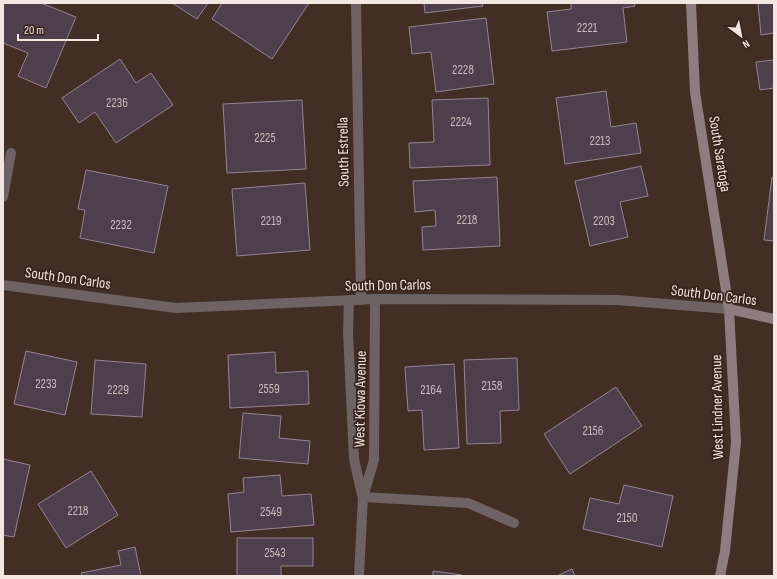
<svg xmlns="http://www.w3.org/2000/svg" width="777" height="579" viewBox="0 0 777 579" font-family="'Sofia Sans Condensed',sans-serif">
<rect width="100%" height="100%" fill="#422e25"/>
<g fill="#4f3e4c" stroke="#968292">
<path d="M3 3H41L76 17 46 88 18 76 28 53 3 43Z"/>
<path d="M172 3H208L197 19Z"/>
<path d="M222 3H309L272 59 212 19Z"/>
<path d="M424 3H482L483 6 425 13Z"/>
<path d="M571 3H634L635 6 623 8 627 42 552 51 547 12 571 9Z"/>
<path d="M758 3H774V33L761 35Z"/>
<path d="M486 18 494 84 436 92 431 52 412 54 409 27Z"/>
<path d="M120 59 136 83 151 73 173 105 116 143 95 112 79 123 62 98Z"/>
<path d="M774 60V88L760 90 756 62Z"/>
<path d="M606 91 611 127 636 123 641 153 565 164 556 98Z"/>
<path d="M488 98 490 165 410 168 409 143 434 142 432 100Z"/>
<path d="M302 100 306 169 227 173 223 104Z"/>
<path d="M641 166 648 196 620 202 628 237 590 246 575 181Z"/>
<path d="M86 170 168 186 154 253 80 238 85 210 78 209Z"/>
<path d="M497 177 500 246 423 250 422 227 436 226 435 210 415 212 413 181Z"/>
<path d="M772 177H774V241L764 240Z"/>
<path d="M305 183 310 250 237 256 232 189Z"/>
<path d="M26 351 77 362 65 415 14 404Z"/>
<path d="M275 352 276 373 308 371 309 404 230 408 228 355Z"/>
<path d="M517 358 519 410 500 411 501 443 467 444 464 360Z"/>
<path d="M95 360 146 364 142 417 91 414Z"/>
<path d="M454 364 459 448 424 450 422 410 408 411 405 367Z"/>
<path d="M616 387 642 426 570 474 544 434Z"/>
<path d="M243 413 281 416 279 438 310 441 308 464 239 458Z"/>
<path d="M3 459 30 465 14 537 3 535Z"/>
<path d="M91 471 118 515 66 548 38 504Z"/>
<path d="M280 475 282 496 311 494 314 525 231 532 228 494 244 492 243 478Z"/>
<path d="M624 485 673 496 662 547 583 529 590 498 619 504Z"/>
<path d="M237 538H313V566H281V576H237Z"/>
<path d="M135 547 141 576H82L81 573 121 565 118 551Z"/>
<path d="M572 569 575 576H557Z"/>
<path d="M433 571 462 575V576H433Z"/>
</g>
<g fill="none" stroke-linecap="round" stroke-linejoin="round">
<g stroke="#6e6263" stroke-width="10">
<path d="M356 3 361 300"/>
<path d="M3 197 11 153"/>
<path d="M3 285 176 308 375 299 617 300 729 309"/>
<path d="M349 300 348 333 354 459 362 495"/>
<path d="M363 497 468 503 514 523"/>
<path d="M359 576 363 497 374 460 375 299"/>
</g>
<g stroke="#8f7c7e" stroke-width="10">
<path d="M691 3 695 92 729 309 736 442 725 551 720 576"/>
<path d="M729 309 774 319"/>
</g>
</g>
<g text-anchor="middle" stroke-width="3.5" stroke-linejoin="round" paint-order="stroke">
<g font-size="13" fill="#cabbbb">
<text x="587" y="32">2221</text>
<text x="463" y="74">2228</text>
<text x="117" y="107">2236</text>
<text x="461" y="126">2224</text>
<text x="265" y="142">2225</text>
<text x="600" y="145">2213</text>
<text x="467" y="224">2218</text>
<text x="271" y="225">2219</text>
<text x="604" y="225">2203</text>
<text x="121" y="229">2232</text>
<text x="46" y="388">2233</text>
<text x="492" y="390">2158</text>
<text x="269" y="393">2559</text>
<text x="118" y="394">2229</text>
<text x="431" y="394">2164</text>
<text x="593" y="435">2156</text>
<text x="78" y="515">2218</text>
<text x="271" y="516">2549</text>
<text x="627" y="522">2150</text>
<text x="275" y="557">2543</text>
</g>
<g font-size="15" fill="#f3e5e0" stroke="#38241c">
<text transform="translate(343 152) rotate(-91)" y="5">South Estrella</text>
<text transform="translate(720 154) rotate(81)" y="5">South Saratoga</text>
<text transform="translate(68 278) rotate(8)" y="5">South Don Carlos</text>
<text transform="translate(388 285) rotate(-1)" y="5">South Don Carlos</text>
<text transform="translate(714 295) rotate(7)" y="5">South Don Carlos</text>
<text transform="translate(360 399) rotate(-89)" y="5">West Kiowa Avenue</text>
<text transform="translate(717 407) rotate(-91)" y="5">West Lindner Avenue</text>
</g>
</g>
<rect width="777" height="579" fill="none" stroke="#f3e5e0" stroke-width="8"/>
<g transform="translate(741 36) rotate(148)" stroke="#38241c" stroke-width="3" paint-order="stroke">
<path d="M0-3L7 15L0 10L-7 15Z" fill="#f3e5e0"/>
<text y="-6" font-size="11" font-weight="bold" text-anchor="middle" fill="#f3e5e0">N</text>
</g>
<path d="M18 34v6h80v-6" fill="none" stroke="#f3e5e0" stroke-width="2"/>
<text x="24" y="34" font-size="12" fill="#f3e5e0" stroke="#38241c" stroke-width="3" paint-order="stroke">20 m</text>
</svg>
